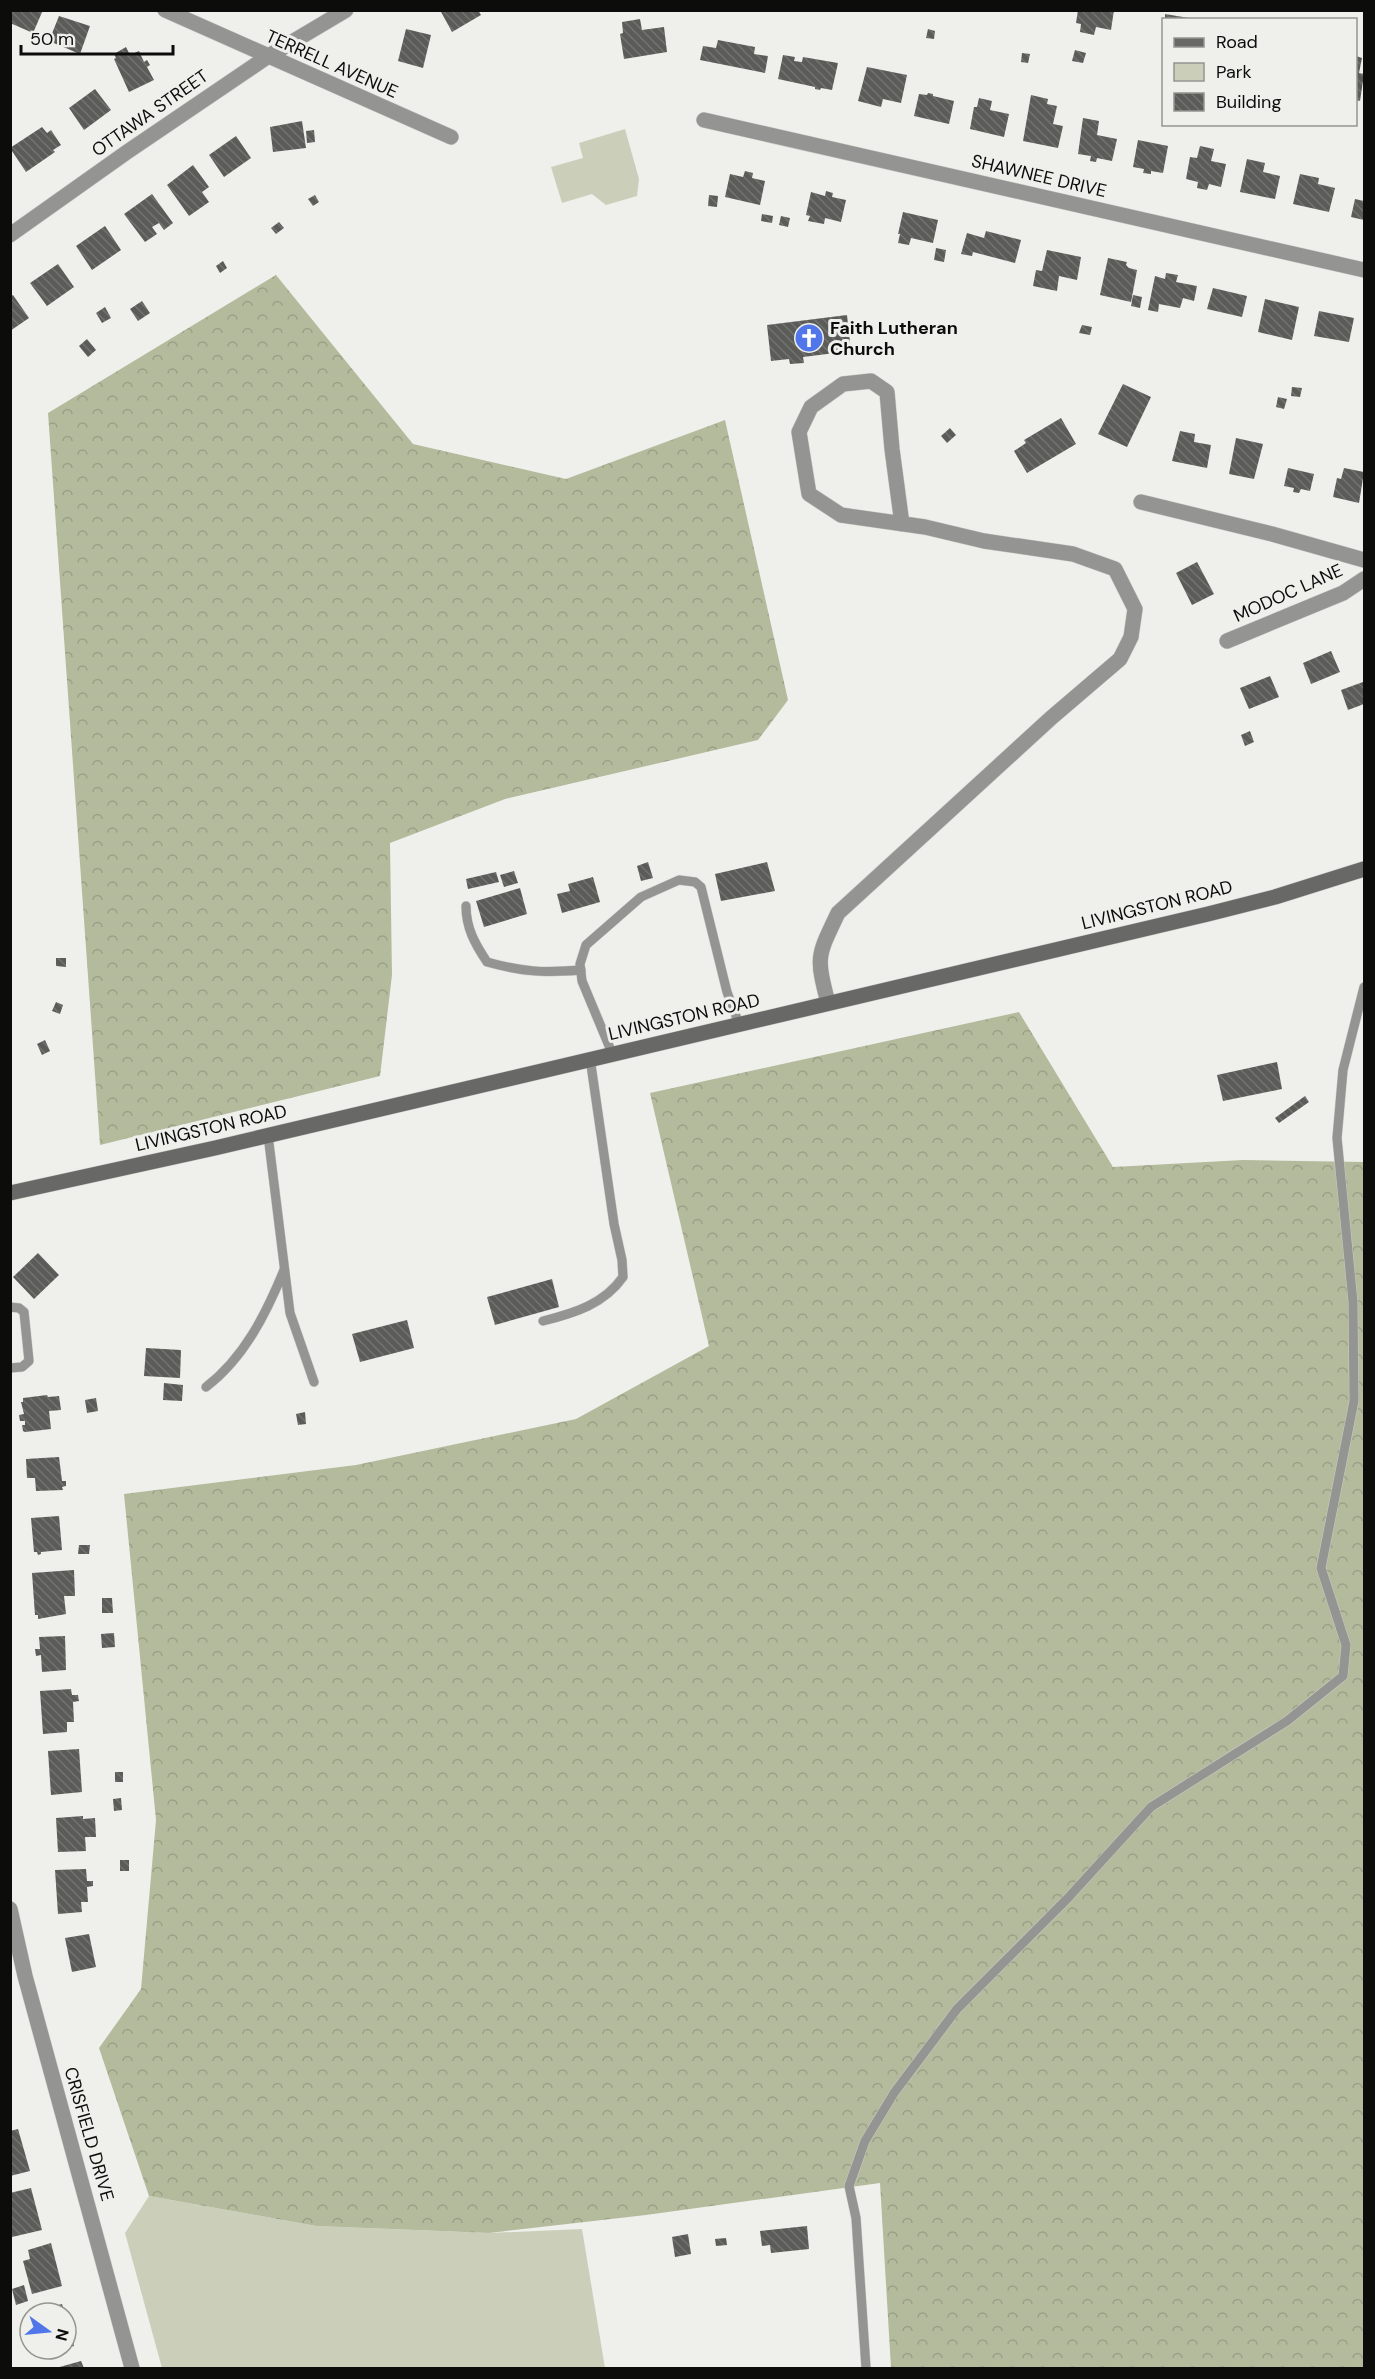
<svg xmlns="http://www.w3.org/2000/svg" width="1375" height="2379" viewBox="0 0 1375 2379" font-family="'DM Sans',sans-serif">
<defs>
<pattern id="forest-crowns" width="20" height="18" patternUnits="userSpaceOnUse" patternTransform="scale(1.5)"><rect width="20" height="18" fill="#b4bb9d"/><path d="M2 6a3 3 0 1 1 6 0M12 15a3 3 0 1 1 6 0" fill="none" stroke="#9aa086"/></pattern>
<pattern id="building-back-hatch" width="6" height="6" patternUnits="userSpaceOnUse" patternTransform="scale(1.5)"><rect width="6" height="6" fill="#5b5c58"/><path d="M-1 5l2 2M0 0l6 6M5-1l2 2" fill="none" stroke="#727270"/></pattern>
</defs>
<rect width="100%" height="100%" fill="#eff0eb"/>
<g fill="#cbcfba">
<path d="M625 129 639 179 637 196 606 205 592 194 562 203 551 167 583 158 579 143Z"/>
<path d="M149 2196 316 2226 489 2233 582 2229 605 2368H162L125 2233Z"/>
</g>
<g fill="url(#forest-crowns)">
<path d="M276 275 413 444 566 479 725 420 788 700 758 740 505 799 390 843 392 975 380 1076 100 1145 48 413Z"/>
<path d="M1019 1012 1113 1167 1243 1160 1364 1162V2368H891L880 2183 646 2215 489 2233 316 2226 149 2196 99 2048 141 1989 156 1820 124 1494 356 1465 576 1419 709 1346 650 1093Z"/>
</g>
<g fill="url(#building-back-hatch)">
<path d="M10 10H43L33 33 10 23Z"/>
<path d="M440 10H478L481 15 452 32Z"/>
<path d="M1078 10H1114L1111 30 1096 27 1094 35 1080 32 1081 24 1076 23Z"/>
<path d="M1165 14 1189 18V20H1165Z"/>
<path d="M59 16 90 26 80 54 49 41Z"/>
<path d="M640 19 642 30 664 27 667 52 624 59 620 34 623 33 622 22Z"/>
<path d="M406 29 431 35 423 68 398 61Z"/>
<path d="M928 29 935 31 934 39 926 38Z"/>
<path d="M718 40 755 47 754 54 768 56 765 73 700 60 703 46 716 48Z"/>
<path d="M126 47 130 55 139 51 144 62 147 60 150 65 147 67 154 80 129 92 114 59 116 58 114 54Z"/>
<path d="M1075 50 1086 53 1083 63 1072 61Z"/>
<path d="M1022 53 1030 54 1028 63 1021 62Z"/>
<path d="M783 55 795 57 794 61 802 62 803 57 838 63 832 90 821 88 820 90 815 89V87L778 79Z"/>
<path d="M1356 56 1362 58 1359 73 1364 74 1360 101 1356 100Z"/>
<path d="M867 67 907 75 901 103 883 99 881 107 858 101Z"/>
<path d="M95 89 111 110 84 130 69 108Z"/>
<path d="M928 93 933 94V96L954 101 949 124 914 116 919 94 927 95Z"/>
<path d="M1031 95 1048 99 1047 104 1057 106 1053 124 1063 126 1058 148 1023 141Z"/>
<path d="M979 98 992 101 990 110 1009 114 1004 137 970 129 974 107H977Z"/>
<path d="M1083 118 1099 121 1097 135 1117 139 1112 161 1097 158 1096 162 1090 161 1091 156 1078 154Z"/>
<path d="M302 121 306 148 273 152 270 127Z"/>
<path d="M42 127 47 133 51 130 61 145 53 150 55 152 26 172 10 148Z"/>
<path d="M314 130 315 142 307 143 306 131Z"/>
<path d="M236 136 251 158 224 177 209 155Z"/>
<path d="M1138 140 1168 146 1163 173 1151 171V174L1143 173 1144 169 1133 167Z"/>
<path d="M1200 146 1214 149 1211 161 1226 164 1221 187 1209 184 1207 190 1197 188 1198 182 1186 179 1190 157 1197 158Z"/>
<path d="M1247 159 1265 163 1263 172 1280 176 1275 199 1240 192Z"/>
<path d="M193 165 209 187 202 192 209 202 189 216 167 185Z"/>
<path d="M745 171 753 173 752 178 765 181 760 205 725 197 730 174 743 177Z"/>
<path d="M1300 174 1319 178 1318 184 1335 188 1329 212 1293 204Z"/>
<path d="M826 191 833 193 832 197 846 200 841 222 825 218 824 224 808 221 810 216 806 215 811 192 825 196Z"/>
<path d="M152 194 173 223 164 230 159 223 152 227 157 234 145 242 124 214Z"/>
<path d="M315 195 319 202 313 206 308 199Z"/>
<path d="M709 195 718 196 717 207 708 206Z"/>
<path d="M1355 199 1364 201V220L1351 217Z"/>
<path d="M903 212 938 220 933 243 911 238 909 245 898 243 900 234H898Z"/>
<path d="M762 214 773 216 772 223 761 221Z"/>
<path d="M781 216 790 218 788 227 779 225Z"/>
<path d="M279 222 284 228 276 234 271 228Z"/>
<path d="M105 226 121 250 92 270 76 246Z"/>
<path d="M986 231 1021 240 1015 263 973 252 972 256 961 254 967 233 984 238Z"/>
<path d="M936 248 946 250 944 262 934 260Z"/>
<path d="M1047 250 1081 257 1077 280 1059 276 1057 291 1033 286 1036 270 1042 271Z"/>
<path d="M1108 258 1127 262 1126 265 1129 268 1137 270 1131 302 1100 295Z"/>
<path d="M223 261 227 268 220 273 216 266Z"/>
<path d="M58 264 74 287 47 306 30 283Z"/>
<path d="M1166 273 1178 275 1176 282 1197 286 1194 301 1183 298 1180 308 1159 304 1158 312 1148 310 1155 276 1165 279Z"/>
<path d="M1213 288 1247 296 1242 317 1207 309Z"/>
<path d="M13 295 29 318 10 331V297Z"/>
<path d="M1133 295 1142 297 1140 308 1131 306Z"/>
<path d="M1265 299 1299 307 1292 340 1258 332Z"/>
<path d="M142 301 150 313 138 321 130 309Z"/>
<path d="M105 307 111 318 102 323 96 313Z"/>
<path d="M1319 311 1354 318 1349 342 1314 336Z"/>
<path d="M847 315 851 351 803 357 804 363 790 364 789 359 771 361 767 325Z"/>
<path d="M1082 325 1092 327 1090 335 1079 333Z"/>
<path d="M87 339 96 350 88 357 79 346Z"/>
<path d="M1123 384 1151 397 1127 447 1098 434Z"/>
<path d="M1292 387 1302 388 1300 397 1291 396Z"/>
<path d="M1278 397 1287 399 1284 409 1276 407Z"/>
<path d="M1061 418 1076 444 1027 473 1014 451 1026 443 1024 440Z"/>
<path d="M950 428 956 435 947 443 941 436Z"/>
<path d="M1180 431 1195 434 1194 442 1211 445 1207 468 1172 461Z"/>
<path d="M1236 438 1263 444 1254 479 1229 474Z"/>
<path d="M1288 468 1314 474 1310 491 1301 489 1299 493 1293 492 1294 488 1284 486Z"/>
<path d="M1344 468 1364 472 1359 503 1333 497 1337 478 1341 479Z"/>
<path d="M1197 562 1214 594 1192 605 1176 573Z"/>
<path d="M1331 651 1340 672 1311 684 1303 663Z"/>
<path d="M1270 676 1279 697 1249 709 1240 688Z"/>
<path d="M1363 682 1364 704 1348 710 1341 690Z"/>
<path d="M1250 731 1254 742 1245 746 1241 735Z"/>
<path d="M648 862 653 878 641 881 637 866Z"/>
<path d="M767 862 775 891 721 901 715 874Z"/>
<path d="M514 871 518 883 504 887 500 875Z"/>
<path d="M496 872 499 882 468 889 466 879Z"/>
<path d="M593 877 600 902 562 913 557 894 570 891 568 884Z"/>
<path d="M520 888 527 914 484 927 476 901Z"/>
<path d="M56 958H66V967L56 966Z"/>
<path d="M56 1002 63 1005 60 1014 52 1011Z"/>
<path d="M45 1040 50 1051 42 1055 37 1044Z"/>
<path d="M1277 1062 1282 1089 1223 1101 1217 1075Z"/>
<path d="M1305 1096 1309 1102 1279 1123 1275 1118Z"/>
<path d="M38 1253 59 1275 34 1299 13 1277Z"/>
<path d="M552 1279 559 1307 495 1325 487 1297Z"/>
<path d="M407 1320 414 1348 360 1362 352 1334Z"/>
<path d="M146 1348 181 1350 180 1378 144 1376Z"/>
<path d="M164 1383 183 1385 182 1401 163 1400Z"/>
<path d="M47 1395 48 1397 59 1396 61 1410 49 1411 51 1429 25 1432 23 1431 22 1425H25V1421H20L19 1415 24 1414 21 1402H23V1398Z"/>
<path d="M96 1398 98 1411 87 1413 85 1400Z"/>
<path d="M305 1412 306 1424 298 1425 296 1414Z"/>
<path d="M59 1457 62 1481H66V1486L62 1487 63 1490 36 1491 35 1478H27L26 1459Z"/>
<path d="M59 1516 62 1550 41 1552V1554L38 1555 37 1552H34L31 1518Z"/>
<path d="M79 1545H90L89 1554H78Z"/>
<path d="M74 1570 75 1596H64L66 1614 38 1619V1615H35L32 1573Z"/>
<path d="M102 1598H112L113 1613H102Z"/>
<path d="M114 1633 115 1647 102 1648 101 1634Z"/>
<path d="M65 1636 66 1670 42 1672 41 1655 36 1656 35 1649H40L39 1637Z"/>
<path d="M71 1689 72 1695H78L79 1701 73 1702 74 1722H67V1732L43 1734 40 1691Z"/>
<path d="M79 1749 82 1792 51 1795 48 1751Z"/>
<rect x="115" y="1772" width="8" height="10"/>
<path d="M121 1798 122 1810 114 1811 113 1799Z"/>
<path d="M83 1816V1819L95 1818 96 1837H85L86 1851 58 1852 56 1818Z"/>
<rect x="120" y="1860" width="9" height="11"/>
<path d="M86 1869 87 1881H93V1886L87 1887 88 1902H81L82 1912 58 1914 55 1870Z"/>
<path d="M89 1934 96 1967 72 1972 65 1938Z"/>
<path d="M18 2129 30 2171 10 2176V2131Z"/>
<path d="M31 2188 42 2230 12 2237 10 2193Z"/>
<path d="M807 2226 809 2249 771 2253 770 2245 762 2246 760 2231Z"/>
<path d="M688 2234 691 2254 675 2257 672 2237Z"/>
<path d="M726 2238 727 2245 716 2246 715 2239Z"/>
<path d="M51 2243 62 2286 32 2294 23 2261 30 2259 28 2250Z"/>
<path d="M24 2285 28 2301 16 2305 12 2289Z"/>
<path d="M62 2304 65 2313H40L39 2310Z"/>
<path d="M67 2320 74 2346 66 2348V2321Z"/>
<path d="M81 2361 84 2368H56Z"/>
</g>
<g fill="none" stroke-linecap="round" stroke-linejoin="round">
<g stroke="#cbccc7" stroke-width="10">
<g id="lane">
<path d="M466 906C466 928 475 944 487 962 523 972 544 973 581 970"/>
<path d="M612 1053 582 981 580 964 586 945 641 897 679 880 695 882 701 887 727 992 739 1024"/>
<path d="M268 1135 290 1313 314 1382"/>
<path d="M10 1307 19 1308 24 1312 29 1361 22 1367 10 1368"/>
<path d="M543 1321C575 1313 604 1304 623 1277L622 1260 614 1224 590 1058"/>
<path d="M206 1387C244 1358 266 1314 284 1270"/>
<path d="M866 2368 856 2218 849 2186 865 2141 894 2093 957 2009 1067 1899 1151 1807 1287 1721 1343 1676 1346 1645 1321 1568 1354 1401 1353 1302 1337 1138 1343 1070 1364 987"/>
</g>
</g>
<g stroke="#cbccc7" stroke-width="16">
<g id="street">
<path d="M165 10 451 137"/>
<path d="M704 120 1364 270"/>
<path d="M10 235 127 152 267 57 346 10"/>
<path d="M1141 502 1272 534 1364 560"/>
<path d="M1227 641 1343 593 1364 579"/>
<path d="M828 1003C816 956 817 957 838 913L1051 718 1120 659 1131 637 1135 609 1115 569 1073 554 984 541 925 527 841 515 809 494 799 432 811 407 843 384 871 381 887 392 892 449 902 524"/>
<path d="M10 1909 25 1976 132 2368"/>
</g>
</g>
<g stroke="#cbccc7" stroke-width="16">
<path id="secondary" d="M10 1193 215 1148 1208 914 1275 897 1364 869"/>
</g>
<use href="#lane" stroke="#949492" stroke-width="9"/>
<use href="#street" stroke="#949492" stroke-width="15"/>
<use href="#secondary" stroke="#686966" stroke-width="15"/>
</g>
<defs>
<g id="church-disc" transform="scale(1.5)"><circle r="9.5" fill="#5176ea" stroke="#eff0eb"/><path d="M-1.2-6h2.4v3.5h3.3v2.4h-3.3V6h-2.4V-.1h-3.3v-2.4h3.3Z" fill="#fff"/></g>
</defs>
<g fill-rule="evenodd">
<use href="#church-disc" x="809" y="338"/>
</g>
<g text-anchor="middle" stroke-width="6" stroke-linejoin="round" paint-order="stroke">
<g font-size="18" fill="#0c0d0b" stroke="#eff0eb">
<text transform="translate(332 64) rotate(24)" y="6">TERRELL AVENUE</text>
<text transform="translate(150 113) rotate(-35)" y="6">OTTAWA STREET</text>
<text transform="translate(1039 176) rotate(13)" y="6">SHAWNEE DRIVE</text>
<text transform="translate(1288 593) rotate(-24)" y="6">MODOC LANE</text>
<text transform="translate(1157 905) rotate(-14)" y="6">LIVINGSTON ROAD</text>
<text transform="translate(684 1017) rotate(-13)" y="6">LIVINGSTON ROAD</text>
<text transform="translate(211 1128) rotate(-13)" y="6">LIVINGSTON ROAD</text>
<text transform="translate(89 2134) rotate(74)" y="6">CRISFIELD DRIVE</text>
</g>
<g font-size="18" font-weight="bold" fill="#0c0d0b" stroke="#eff0eb" text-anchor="start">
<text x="830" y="334">Faith Lutheran<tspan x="830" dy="21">Church</tspan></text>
</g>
</g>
<rect width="1375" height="2379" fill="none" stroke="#0c0d0b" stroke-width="24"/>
<rect x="1162" y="18" width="195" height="108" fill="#eff0eb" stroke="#949591" stroke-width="1.5"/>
<rect x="1174" y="38" width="30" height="9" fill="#686966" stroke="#949591" stroke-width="1.5"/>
<text x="1216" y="48" font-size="18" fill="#0c0d0b">Road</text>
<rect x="1174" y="63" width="30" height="18" fill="#cbcfba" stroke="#949591" stroke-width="1.5"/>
<text x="1216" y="78" font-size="18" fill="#0c0d0b">Park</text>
<rect x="1174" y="93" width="30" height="18" fill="url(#building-back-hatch)" stroke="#949591" stroke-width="1.5"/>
<text x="1216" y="108" font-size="18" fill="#0c0d0b">Building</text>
<g transform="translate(48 2331) rotate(105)"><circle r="28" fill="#eff0eb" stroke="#949591" stroke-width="1.5"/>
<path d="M0-4.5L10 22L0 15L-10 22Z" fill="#5176ea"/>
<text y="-9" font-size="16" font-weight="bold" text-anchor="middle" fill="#0c0d0b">N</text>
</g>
<path d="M21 45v9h152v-9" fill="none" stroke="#0c0d0b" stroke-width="3"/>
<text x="30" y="45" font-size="18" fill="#0c0d0b" stroke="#eff0eb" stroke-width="4.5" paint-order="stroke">50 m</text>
</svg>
